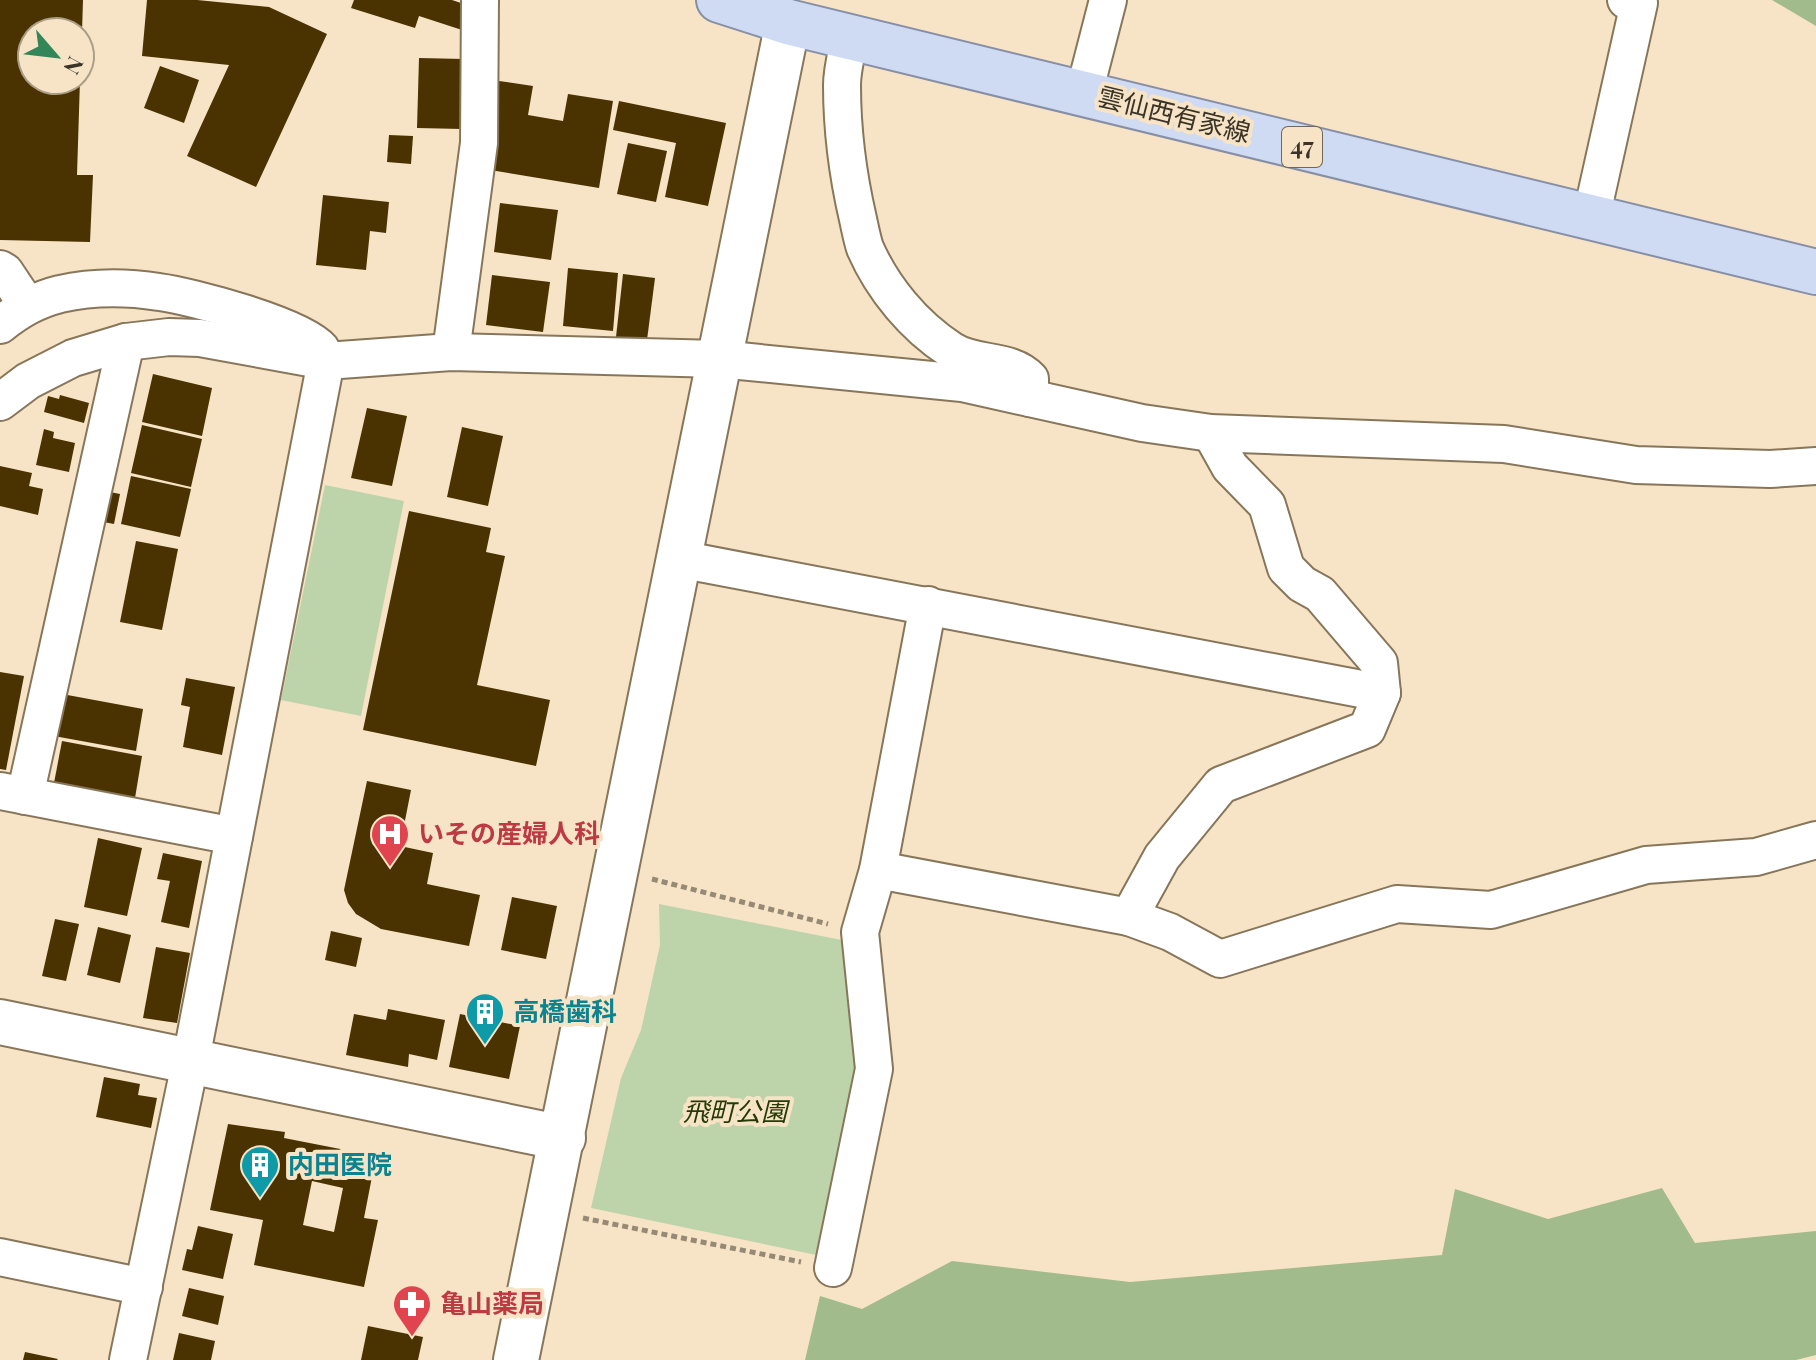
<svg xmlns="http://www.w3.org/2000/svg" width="1816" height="1360" viewBox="0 0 1816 1360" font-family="'Playfair Display','Noto Sans JP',serif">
<rect width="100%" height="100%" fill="#f7e4c6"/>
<g fill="#bdd4aa">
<path d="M325 485 404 501 361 716 281 700Z"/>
<path d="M659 904 852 942 865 1068 826 1257 591 1208 621 1078 641 1030 660 945Z"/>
</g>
<g fill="#a2bb8d">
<path d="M1772 0H1816V26Z"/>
<path d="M1662 1188 1695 1243 1816 1231V1355L1796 1360H805L820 1296 862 1309 952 1261 1130 1282 1442 1255 1455 1189 1548 1219Z"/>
</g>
<g fill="#4a3301" fill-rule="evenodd">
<path d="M0 0H83L82 32H32V80H80L77 175H93L90 242 0 240Z"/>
<path d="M147 0H197L269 7 327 34 256 187 187 156 229 65 142 56Z"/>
<path d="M354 0H452L470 6 462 30 419 16 415 28 351 8Z"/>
<path d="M419 58 464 59 462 129 417 128Z"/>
<path d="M160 66 199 80 184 123 144 108Z"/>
<path d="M499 81 533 86 528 115 563 121 568 94 613 101 599 188 484 169Z"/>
<path d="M619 101 726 123 708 206 665 197 676 143 613 130Z"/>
<path d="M389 135 413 136 411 164 387 162Z"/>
<path d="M628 143 667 151 656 202 617 194Z"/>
<path d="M323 195 389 202 386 233 370 231 366 270 316 265Z"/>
<path d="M500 203 558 210 551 260 494 252Z"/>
<path d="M568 268 618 273 613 331 563 326Z"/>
<path d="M623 274 655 278 647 340 616 337Z"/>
<path d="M492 275 550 282 543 332 486 325Z"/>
<path d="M153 374 212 388 202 436 142 422Z"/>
<path d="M60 395 89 403 84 423 44 412 48 396 59 399Z"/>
<path d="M367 408 407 416 392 486 351 478Z"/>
<path d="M142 425 202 439 191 487 131 473Z"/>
<path d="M462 427 503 436 488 506 447 497Z"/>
<path d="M44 429 54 432 53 438 75 443 69 472 36 465Z"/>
<path d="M0 466 32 473 29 486 43 489 38 515 0 506Z"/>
<path d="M131 476 191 489 180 537 121 524Z"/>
<path d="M105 491 120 494 114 524 98 521Z"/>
<path d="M409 511 491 528 486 552 505 556 477 685 550 700 536 766 363 730Z"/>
<path d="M136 541 178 549 162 630 120 622Z"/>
<path d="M0 672 24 676 6 770 0 769Z"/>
<path d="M186 678 235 687 222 755 183 747 190 707 181 705Z"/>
<path d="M62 694 143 709 136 751 54 736Z"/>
<path d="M62 741 142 756 135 798 54 783Z"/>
<path d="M367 781 411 790 400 846 433 853 427 884 480 895 469 946 381 929 356 914 348 903 344 890Z"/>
<path d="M98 838 142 848 127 916 84 907Z"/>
<path d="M163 853 202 861 189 928 161 922 170 881 157 879Z"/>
<path d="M512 897 557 906 546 959 501 950Z"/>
<path d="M55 919 79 924 66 981 42 976Z"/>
<path d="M98 927 131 935 120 983 87 975Z"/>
<path d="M331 931 362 938 356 967 325 960Z"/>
<path d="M156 947 190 953 177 1023 143 1018Z"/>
<path d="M388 1009 445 1020 437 1060 409 1054 408 1067 346 1055 354 1014 386 1020Z"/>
<path d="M460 1014 520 1026 509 1079 449 1067Z"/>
<path d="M104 1077 140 1084 138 1095 157 1098 151 1128 96 1117Z"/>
<path d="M228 1124 285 1132 284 1138 376 1156 364 1218 378 1220 364 1287 254 1265 263 1220 210 1210ZM312 1181 343 1188 334 1232 303 1225Z"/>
<path d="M198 1226 233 1234 223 1279 182 1270 187 1249 192 1250Z"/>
<path d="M189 1288 224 1296 218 1325 182 1316Z"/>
<path d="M368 1326 423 1337 418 1360H361Z"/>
<path d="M179 1333 215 1341 211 1360H173Z"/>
<path d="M25 1352 58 1359 57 1360H23Z"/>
</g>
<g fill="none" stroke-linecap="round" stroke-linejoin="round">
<g stroke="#87765a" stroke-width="40">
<g id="street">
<path d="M850 36C847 52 842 69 842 85 842 129 848 176 858 219 860 228 862 239 865 248 883 289 914 326 951 350 975 366 1011 358 1030 379V398"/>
<path d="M1084 93 1108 0"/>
<path d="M1591 218 1639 3 1626 0"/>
<path d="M0 269 5 272 27 305"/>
<path d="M0 325C19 310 36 300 60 294 91 287 127 287 159 292 191 296 302 326 321 349 324 353 324 357 326 361L191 1059 128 1360"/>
<path d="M451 352 479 143 480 0"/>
<path d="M0 402 28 381 73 358 126 342 169 337 200 338 326 361 451 352 719 359 962 383 1142 423 1211 433 1504 444 1636 465 1770 469 1816 466"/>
<path d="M1211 433 1230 467 1267 505 1286 568 1302 584 1320 594 1379 663 1382 693 1367 729 1221 785 1162 857 1129 917 1170 932 1220 959 1397 904 1491 910 1646 865 1756 857 1816 840"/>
<path d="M679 559 1382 693"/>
<path d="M0 791 234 836"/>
<path d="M25 796 126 342"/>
<path d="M878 870 1129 917"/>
<path d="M0 1257 144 1287"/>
<path d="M833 1268 874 1069 860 932 878 870 928 605"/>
</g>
</g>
<g stroke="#87765a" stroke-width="48">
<g id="secondary">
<path d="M0 1022 563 1138"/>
<path d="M516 1360 788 22"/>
</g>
</g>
<g stroke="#868fa6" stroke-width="48">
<path id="primary" d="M719 0 788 22 1816 272"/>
</g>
<g stroke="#978a75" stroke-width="5" stroke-dasharray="6 4" stroke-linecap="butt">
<path d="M652 879 828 924"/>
<path d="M583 1218 801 1262"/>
</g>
<use href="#street" stroke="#fff" stroke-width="36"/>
<use href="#secondary" stroke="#fff" stroke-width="44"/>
<use href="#primary" stroke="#cfdaf3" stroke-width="44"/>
</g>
<defs>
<g id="hospital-pin" transform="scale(2)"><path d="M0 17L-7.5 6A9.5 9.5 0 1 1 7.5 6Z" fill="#e0444e" stroke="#f7e4c6"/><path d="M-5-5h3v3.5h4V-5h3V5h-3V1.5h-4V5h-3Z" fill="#fff"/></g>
<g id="building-pin" transform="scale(2)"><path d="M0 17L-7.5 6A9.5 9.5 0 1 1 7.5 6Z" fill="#0f9aa8" stroke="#f7e4c6"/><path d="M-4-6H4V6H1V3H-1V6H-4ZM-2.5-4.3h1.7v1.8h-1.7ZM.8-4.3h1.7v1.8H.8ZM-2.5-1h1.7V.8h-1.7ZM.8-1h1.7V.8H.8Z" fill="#fff"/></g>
<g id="pharmacy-pin" transform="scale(2)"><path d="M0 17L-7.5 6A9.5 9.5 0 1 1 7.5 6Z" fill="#e0444e" stroke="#f7e4c6"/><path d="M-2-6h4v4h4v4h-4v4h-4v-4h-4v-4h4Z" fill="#fff"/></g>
</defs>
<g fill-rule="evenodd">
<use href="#hospital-pin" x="390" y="834"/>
<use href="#building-pin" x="485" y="1012"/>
<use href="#building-pin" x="260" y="1165"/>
<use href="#pharmacy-pin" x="412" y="1304"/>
</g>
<g text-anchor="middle" stroke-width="8" stroke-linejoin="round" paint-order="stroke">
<rect fill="#f7e4c6" stroke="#736857" stroke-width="2" x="1282" y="127" width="40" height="40" rx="6"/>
<g font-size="24" font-weight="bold" fill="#3a3327">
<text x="1302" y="155">47</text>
</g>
<g font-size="26" fill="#3a3327" stroke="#f7e4c6">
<text transform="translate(1174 115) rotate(14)" y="9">雲仙西有家線</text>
</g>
<g font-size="26" font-weight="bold" fill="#be3a42" stroke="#f7e4c6" text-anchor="start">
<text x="418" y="843">いその産婦人科</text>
<text x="440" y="1313">亀山薬局</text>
</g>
<g font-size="26" font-weight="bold" fill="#0d838f" stroke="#f7e4c6" text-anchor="start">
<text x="513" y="1021">高橋歯科</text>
<text x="288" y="1174">内田医院</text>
</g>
<g font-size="26" font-style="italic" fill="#243b08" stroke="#f7e4c6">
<text x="735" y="1121">飛町公園</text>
</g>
</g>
<g transform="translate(56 56) rotate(118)"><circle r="38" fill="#f7e4c6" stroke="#ab9d86" stroke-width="2"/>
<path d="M0-6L14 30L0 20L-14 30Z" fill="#328658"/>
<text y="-12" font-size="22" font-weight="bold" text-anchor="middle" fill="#3a3327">N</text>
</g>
</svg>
